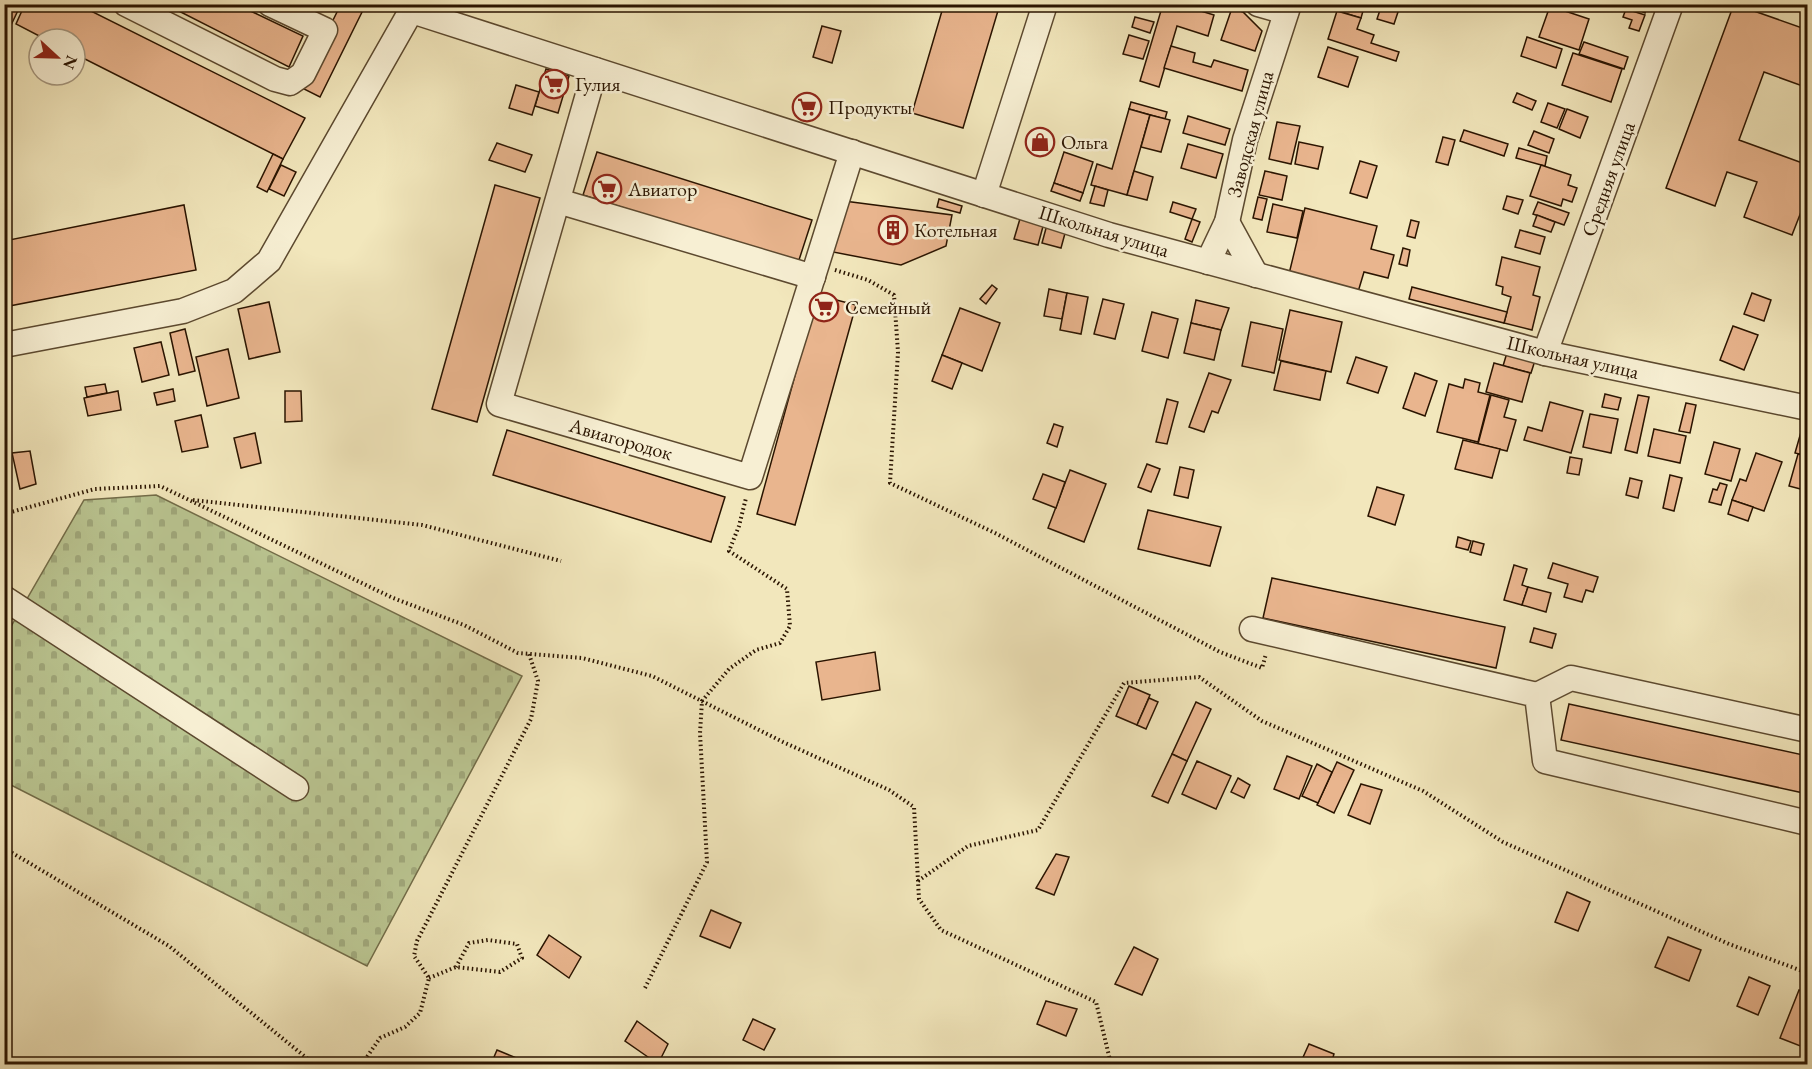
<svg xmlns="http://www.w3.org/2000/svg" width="1812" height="1069" viewBox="0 0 1812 1069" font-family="'EB Garamond',serif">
<defs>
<pattern id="cemetery-stones" width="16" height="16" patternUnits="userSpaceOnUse" patternTransform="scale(1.5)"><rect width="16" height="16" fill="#bac591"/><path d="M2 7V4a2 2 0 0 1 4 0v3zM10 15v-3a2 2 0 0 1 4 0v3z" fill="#a0a87b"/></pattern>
</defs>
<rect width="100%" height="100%" fill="#f2e7bc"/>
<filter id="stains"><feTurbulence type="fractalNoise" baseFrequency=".00333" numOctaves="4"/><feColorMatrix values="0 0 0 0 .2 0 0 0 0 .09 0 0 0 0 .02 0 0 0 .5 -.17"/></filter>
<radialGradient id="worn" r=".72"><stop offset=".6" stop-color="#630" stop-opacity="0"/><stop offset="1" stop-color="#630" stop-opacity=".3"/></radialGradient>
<path fill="url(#cemetery-stones)" stroke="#726c48" stroke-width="1.5" d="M156 495 522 676 367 966 5 782V637L84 500Z"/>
<g fill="#e9b58e" stroke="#2a1400" stroke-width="1.5">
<path d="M4 4H21L4 40Z"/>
<path d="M25 4H77L305 118 283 159 75 54V39H45L16 24Z"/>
<path d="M165 4H236L303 36 289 67Z"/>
<path d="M341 4H366L320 97 300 87Z"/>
<path d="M944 4H1000L963 128 912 113Z"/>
<path d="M1163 4H1178L1214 15 1208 36 1177 26 1159 87 1140 81Z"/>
<path d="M1340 4H1365L1361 18 1338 11Z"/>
<path d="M1382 4H1415L1413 10 1400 6 1394 24 1377 19Z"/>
<path d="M1627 4H1648L1645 13Z"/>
<path d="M1734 4 1808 30V88L1764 72 1739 140 1808 165V194L1792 235 1744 217 1757 182 1727 172 1715 206 1666 188Z"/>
<path d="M1550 6 1589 19 1579 50 1539 37Z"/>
<path d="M1232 8 1243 12 1262 31 1255 51 1221 40Z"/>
<path d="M1626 9 1645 15 1639 31 1629 28 1632 20 1623 17Z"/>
<path d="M1337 11 1361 18 1357 29 1374 35 1371 43 1399 52 1396 61 1328 39Z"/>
<path d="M1135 17 1154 22 1150 33 1132 27Z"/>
<path d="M822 26 841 31 832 63 813 57Z"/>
<path d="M1129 35 1149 41 1143 59 1123 54Z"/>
<path d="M1527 37 1562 49 1556 68 1521 56Z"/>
<path d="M1584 42 1628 57 1624 69 1579 54Z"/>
<path d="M1171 46 1195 53 1193 62 1211 67 1214 60 1248 70 1242 91 1164 68Z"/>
<path d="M1328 47 1358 57 1348 87 1318 77Z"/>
<path d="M1573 53 1622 69 1611 102 1562 85Z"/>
<path d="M546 69 569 76 558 113 535 106Z"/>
<path d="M516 85 539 92 532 115 509 108Z"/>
<path d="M1517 93 1536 101 1532 110 1513 102Z"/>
<path d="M803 100 815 104 812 113 799 109Z"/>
<path d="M1131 102 1167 112 1165 119 1129 109Z"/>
<path d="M1548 103 1565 109 1557 128 1541 122Z"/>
<path d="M1129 109 1150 115 1127 195 1091 185 1097 164 1112 169Z"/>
<path d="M1567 109 1588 117 1580 138 1559 129Z"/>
<path d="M1150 115 1170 120 1161 152 1141 147Z"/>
<path d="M1188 116 1230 129 1225 145 1183 133Z"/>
<path d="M1277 122 1300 126 1291 164 1269 159Z"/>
<path d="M1464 130 1508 144 1504 156 1460 141Z"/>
<path d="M1534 131 1554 139 1549 153 1528 145Z"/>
<path d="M1034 133 1052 139 1048 151 1029 145Z"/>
<path d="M1443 137 1455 140 1448 165 1436 162Z"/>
<path d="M1299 142 1323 147 1318 169 1295 164Z"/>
<path d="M497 143 532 155 525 172 489 160Z"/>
<path d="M1188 144 1223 154 1216 178 1181 168Z"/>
<path d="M1519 148 1547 156 1545 166 1516 158Z"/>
<path d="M597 152 812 220 798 263 583 195Z"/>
<path d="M1064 152 1093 162 1083 193 1054 183Z"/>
<path d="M273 154 283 159 267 192 257 187Z"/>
<path d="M1360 161 1377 166 1367 198 1350 193Z"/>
<path d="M281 165 296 172 284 196 269 189Z"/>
<path d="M1541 165 1571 175 1568 185 1577 188 1572 202 1563 199 1561 206 1530 196Z"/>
<path d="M1134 171 1153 177 1147 200 1127 195Z"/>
<path d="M1265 171 1287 176 1282 200 1259 195Z"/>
<path d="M1054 183 1083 193 1080 201 1051 191Z"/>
<path d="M495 185 540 198 477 422 432 409Z"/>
<path d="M1095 186 1108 190 1104 206 1090 203Z"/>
<path d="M1507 196 1523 200 1518 214 1503 209Z"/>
<path d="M1258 197 1267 199 1262 220 1253 218Z"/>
<path d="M939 199 962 206 960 213 937 207Z"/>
<path d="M844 201 952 215 946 246 901 265 833 252Z"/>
<path d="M1173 202 1196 209 1192 219 1170 212Z"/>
<path d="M1538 202 1569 213 1564 225 1533 214Z"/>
<path d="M1273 204 1303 211 1297 238 1267 232Z"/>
<path d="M184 205 196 270 4 307V241Z"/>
<path d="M1305 208 1377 226 1371 249 1394 255 1388 278 1364 272 1358 292 1289 274Z"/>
<path d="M1022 212 1045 219 1038 245 1014 239Z"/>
<path d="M1537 215 1555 222 1551 232 1533 226Z"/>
<path d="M1192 219 1200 222 1192 242 1185 239Z"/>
<path d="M1411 220 1419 222 1415 238 1407 236Z"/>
<path d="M1048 221 1067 226 1061 248 1042 243Z"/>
<path d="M1520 230 1545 237 1540 254 1515 247Z"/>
<path d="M1403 248 1410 250 1407 266 1399 264Z"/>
<path d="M1502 257 1540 267 1533 295 1540 297 1532 330 1504 323 1511 297 1502 294 1503 287 1496 285Z"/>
<path d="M992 285 997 289 986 304 980 299Z"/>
<path d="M1412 287 1507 312 1504 323 1409 299Z"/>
<path d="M1049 289 1067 293 1062 319 1044 316Z"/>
<path d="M1067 293 1088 297 1081 334 1060 330Z"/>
<path d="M1752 293 1771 300 1764 321 1744 314Z"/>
<path d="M817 295 856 305 795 525 757 514Z"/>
<path d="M1103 299 1124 304 1115 339 1094 334Z"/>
<path d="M1196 300 1229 308 1221 330 1191 323Z"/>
<path d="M269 302 280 352 249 359 238 309Z"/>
<path d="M960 308 1000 323 982 371 942 355Z"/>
<path d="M1290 310 1342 322 1331 372 1279 360Z"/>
<path d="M1152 312 1178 319 1168 358 1142 351Z"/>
<path d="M1251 322 1283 329 1274 373 1242 366Z"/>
<path d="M1191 323 1221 330 1214 360 1184 353Z"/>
<path d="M1733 326 1758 335 1744 370 1720 360Z"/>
<path d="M185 329 195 371 179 375 170 333Z"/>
<path d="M161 342 169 375 142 382 134 348Z"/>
<path d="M1509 346 1537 354 1531 373 1503 366Z"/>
<path d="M228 349 239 398 207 406 196 357Z"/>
<path d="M942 355 962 363 952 389 932 381Z"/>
<path d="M1356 357 1387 367 1378 393 1347 383Z"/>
<path d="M1281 361 1326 371 1320 400 1274 390Z"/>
<path d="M1494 363 1530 373 1522 402 1486 392Z"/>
<path d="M1209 373 1231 380 1218 413 1212 411 1204 432 1189 427Z"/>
<path d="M1415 373 1437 381 1425 416 1403 408Z"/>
<path d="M1465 379 1480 383 1478 392 1490 395 1478 442 1437 432 1449 384 1463 388Z"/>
<path d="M105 384 107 393 87 397 85 387Z"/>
<path d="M173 389 175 401 157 405 154 393Z"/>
<path d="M118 391 121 410 88 416 84 398Z"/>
<path d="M285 391H301L302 421 285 422Z"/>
<path d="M1605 394 1621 398 1618 410 1602 407Z"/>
<path d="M1491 395 1509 400 1504 417 1516 420 1507 451 1478 444Z"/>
<path d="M1638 395 1649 397 1637 453 1625 450Z"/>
<path d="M1167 399 1178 402 1167 444 1156 442Z"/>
<path d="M1550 402 1583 411 1571 453 1524 440 1528 427 1542 431Z"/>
<path d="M1686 403 1696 405 1690 433 1679 431Z"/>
<path d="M1590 414 1618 419 1611 453 1583 447Z"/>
<path d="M201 415 208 447 182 452 175 421Z"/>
<path d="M1054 424 1063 427 1057 447 1047 443Z"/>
<path d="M1803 425 1808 426V456L1795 453Z"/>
<path d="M1654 429 1686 436 1680 463 1648 456Z"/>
<path d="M507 430 725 497 711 542 493 475Z"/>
<path d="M255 433 261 463 241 468 234 438Z"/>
<path d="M1463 440 1500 449 1492 478 1455 469Z"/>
<path d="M1714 442 1740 449 1731 481 1705 474Z"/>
<path d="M30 451 36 484 20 489 12 453Z"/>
<path d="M1756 453 1782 462 1764 511 1732 500 1740 479 1746 481Z"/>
<path d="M1798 454 1808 456V491L1789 486Z"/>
<path d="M1570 457 1582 459 1579 475 1567 473Z"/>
<path d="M1147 464 1160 469 1151 492 1138 487Z"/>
<path d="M1180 467 1194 470 1188 498 1174 495Z"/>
<path d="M1070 470 1106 484 1084 542 1048 528Z"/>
<path d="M1043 474 1065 482 1056 508 1033 499Z"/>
<path d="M1670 475 1682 478 1674 511 1663 508Z"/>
<path d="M1630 478 1642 481 1638 498 1626 495Z"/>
<path d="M1720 483 1727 485 1721 505 1709 502 1713 489 1717 490Z"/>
<path d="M1377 487 1404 495 1395 525 1368 516Z"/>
<path d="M1732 500 1753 507 1748 521 1728 514Z"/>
<path d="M1148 510 1221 527 1210 566 1138 549Z"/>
<path d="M1458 537 1471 541 1468 550 1456 547Z"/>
<path d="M1473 541 1484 544 1481 555 1470 552Z"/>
<path d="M1553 563 1598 577 1593 592 1586 590 1582 602 1564 597 1568 584 1548 578Z"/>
<path d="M1514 565 1527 569 1522 585 1528 587 1522 605 1504 600Z"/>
<path d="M1272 578 1505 627 1496 668 1263 618Z"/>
<path d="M1528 587 1551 593 1546 612 1522 605Z"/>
<path d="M1534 628 1556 634 1552 648 1530 642Z"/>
<path d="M875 652 880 690 822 700 816 662Z"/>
<path d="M1129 686 1150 695 1137 725 1116 716Z"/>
<path d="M1149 698 1158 702 1146 729 1137 725Z"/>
<path d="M1196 702 1211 709 1187 761 1172 754Z"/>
<path d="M1569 704 1808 756V794L1561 740Z"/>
<path d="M1172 754 1187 761 1168 803 1152 796Z"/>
<path d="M1287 756 1312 766 1299 799 1274 789Z"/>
<path d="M1197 761 1231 776 1216 809 1182 794Z"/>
<path d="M1337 762 1354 770 1334 813 1317 805Z"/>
<path d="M1317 764 1332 772 1318 803 1302 796Z"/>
<path d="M1238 778 1250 785 1244 798 1231 792Z"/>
<path d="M1361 784 1382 790 1370 824 1348 815Z"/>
<path d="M1056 854 1069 857 1054 895 1036 888Z"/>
<path d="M1567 892 1590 902 1578 931 1555 922Z"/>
<path d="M711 910 741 923 730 948 700 936Z"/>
<path d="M549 935 581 957 569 978 537 955Z"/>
<path d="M1668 937 1701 950 1689 981 1655 967Z"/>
<path d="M1134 947 1158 959 1142 995 1115 984Z"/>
<path d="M1749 977 1770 986 1758 1015 1737 1006Z"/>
<path d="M1799 990 1808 994V1049L1780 1038Z"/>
<path d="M1046 1001 1077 1009 1066 1036 1037 1024Z"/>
<path d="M753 1019 775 1029 764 1050 743 1040Z"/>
<path d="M637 1021 668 1044 658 1064 625 1041Z"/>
<path d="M1309 1044 1334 1054 1331 1064H1300Z"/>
<path d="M497 1050 531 1064H491Z"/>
</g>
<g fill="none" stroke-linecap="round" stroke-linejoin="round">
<g stroke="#5c492f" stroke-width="27">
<g id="minor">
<path d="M126 4 275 79 290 83 303 74 325 30 270 4"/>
<path d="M1258 4 1286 12"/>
<path d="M412 11 1109 235 1545 353 1808 408"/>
<path d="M595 70 499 404 750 477 852 152"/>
<path d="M984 195 1045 4"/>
<path d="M558 201 813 277"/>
<path d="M1227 222 1256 275"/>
<path d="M1208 262 1227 222 1245 140 1289 4"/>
<path d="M4 345 183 311 234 291 269 261 415 4"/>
<path d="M1545 353 1671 4"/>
<path d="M4 598 296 788"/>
<path d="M1252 629 1537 695 1545 761 1808 823"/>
<path d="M1537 695 1571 678 1808 730"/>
</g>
</g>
<g stroke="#2a1400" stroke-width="4" stroke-dasharray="1.5 3" stroke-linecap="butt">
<path d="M835 270 868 280 894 295 898 352 890 483 995 533 1220 652 1262 668 1266 654"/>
<path d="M193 500 422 525 561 561"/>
<path d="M4 514 95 489 160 486 393 598 464 625 518 653 582 658 652 676 783 742 889 790 914 807 919 899 941 930 1096 1002 1111 1064"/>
<path d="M4 848 169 946 314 1064"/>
<path d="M918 881 968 846 1038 830 1124 683 1199 677 1262 721 1423 791 1503 842 1729 944 1808 973"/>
<path d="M429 978 456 967 500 972 522 958 517 944 488 940 469 943 456 967"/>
<path d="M645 988 707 862 700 733 702 701 729 669 756 650 780 643 790 626 787 589 729 551 739 526 746 498"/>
<path d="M4 1053 19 1064"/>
<path d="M362 1064 380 1038 405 1027 420 1013 429 978 414 956 417 941 531 719 538 681 529 654"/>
</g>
<use href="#minor" stroke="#f7efd3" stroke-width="24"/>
</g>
<defs>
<g id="supermarket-ring" transform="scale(1.5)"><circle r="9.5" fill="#f7efd3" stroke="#8f2418" stroke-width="1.5"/><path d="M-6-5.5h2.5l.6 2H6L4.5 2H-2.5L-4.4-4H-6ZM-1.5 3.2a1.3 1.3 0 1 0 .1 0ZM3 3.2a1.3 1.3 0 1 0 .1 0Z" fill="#8f2418"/></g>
<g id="shop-ring" transform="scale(1.5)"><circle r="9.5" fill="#f7efd3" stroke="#8f2418" stroke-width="1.5"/><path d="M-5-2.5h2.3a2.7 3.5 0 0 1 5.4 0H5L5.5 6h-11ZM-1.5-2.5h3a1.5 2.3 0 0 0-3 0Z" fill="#8f2418"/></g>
<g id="building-ring" transform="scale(1.5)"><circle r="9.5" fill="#f7efd3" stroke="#8f2418" stroke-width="1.5"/><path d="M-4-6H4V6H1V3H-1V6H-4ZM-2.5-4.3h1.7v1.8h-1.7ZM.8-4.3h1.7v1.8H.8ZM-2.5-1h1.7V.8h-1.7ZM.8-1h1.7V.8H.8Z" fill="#8f2418"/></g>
</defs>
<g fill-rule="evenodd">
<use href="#supermarket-ring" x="554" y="84"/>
<use href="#supermarket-ring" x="807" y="107"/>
<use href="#shop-ring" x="1040" y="142"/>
<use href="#supermarket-ring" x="607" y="189"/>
<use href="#building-ring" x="893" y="230"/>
<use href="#supermarket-ring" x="824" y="307"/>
</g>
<g text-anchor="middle" stroke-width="5" stroke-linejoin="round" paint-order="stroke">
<g font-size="20" fill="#2a1400" stroke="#f7efd3" text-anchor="start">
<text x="575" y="91">Гулия</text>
<text x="828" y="114">Продукты</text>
<text x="1061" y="149">Ольга</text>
<text x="628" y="196">Авиатор</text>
<text x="914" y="237">Котельная</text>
<text x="845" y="314">Семейный</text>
</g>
<g font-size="20" fill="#2a1400" stroke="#f7efd3">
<text transform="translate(1250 134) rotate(-75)" y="7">Заводская улица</text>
<text transform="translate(1608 179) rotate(-70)" y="7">Средняя улица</text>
<text transform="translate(1104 231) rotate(17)" y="7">Школьная улица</text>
<text transform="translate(1573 357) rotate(13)" y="7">Школьная улица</text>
<text transform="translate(621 439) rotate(16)" y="7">Авиагородок</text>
</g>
</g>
<rect width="1812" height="1069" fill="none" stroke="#f2e7bc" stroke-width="24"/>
<rect x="6" y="6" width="1800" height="1057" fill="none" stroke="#2a1400" stroke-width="3"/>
<rect x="12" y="12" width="1788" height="1045" fill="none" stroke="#2a1400" stroke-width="1.5"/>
<g transform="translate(57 57) rotate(112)"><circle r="28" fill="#f7efd3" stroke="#a5977f" stroke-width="1.5"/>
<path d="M0-4.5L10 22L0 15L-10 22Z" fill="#8f2418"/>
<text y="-9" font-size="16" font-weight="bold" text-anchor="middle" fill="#2a1400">N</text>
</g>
<rect width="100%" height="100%" filter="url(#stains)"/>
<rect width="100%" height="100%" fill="url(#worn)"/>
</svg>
